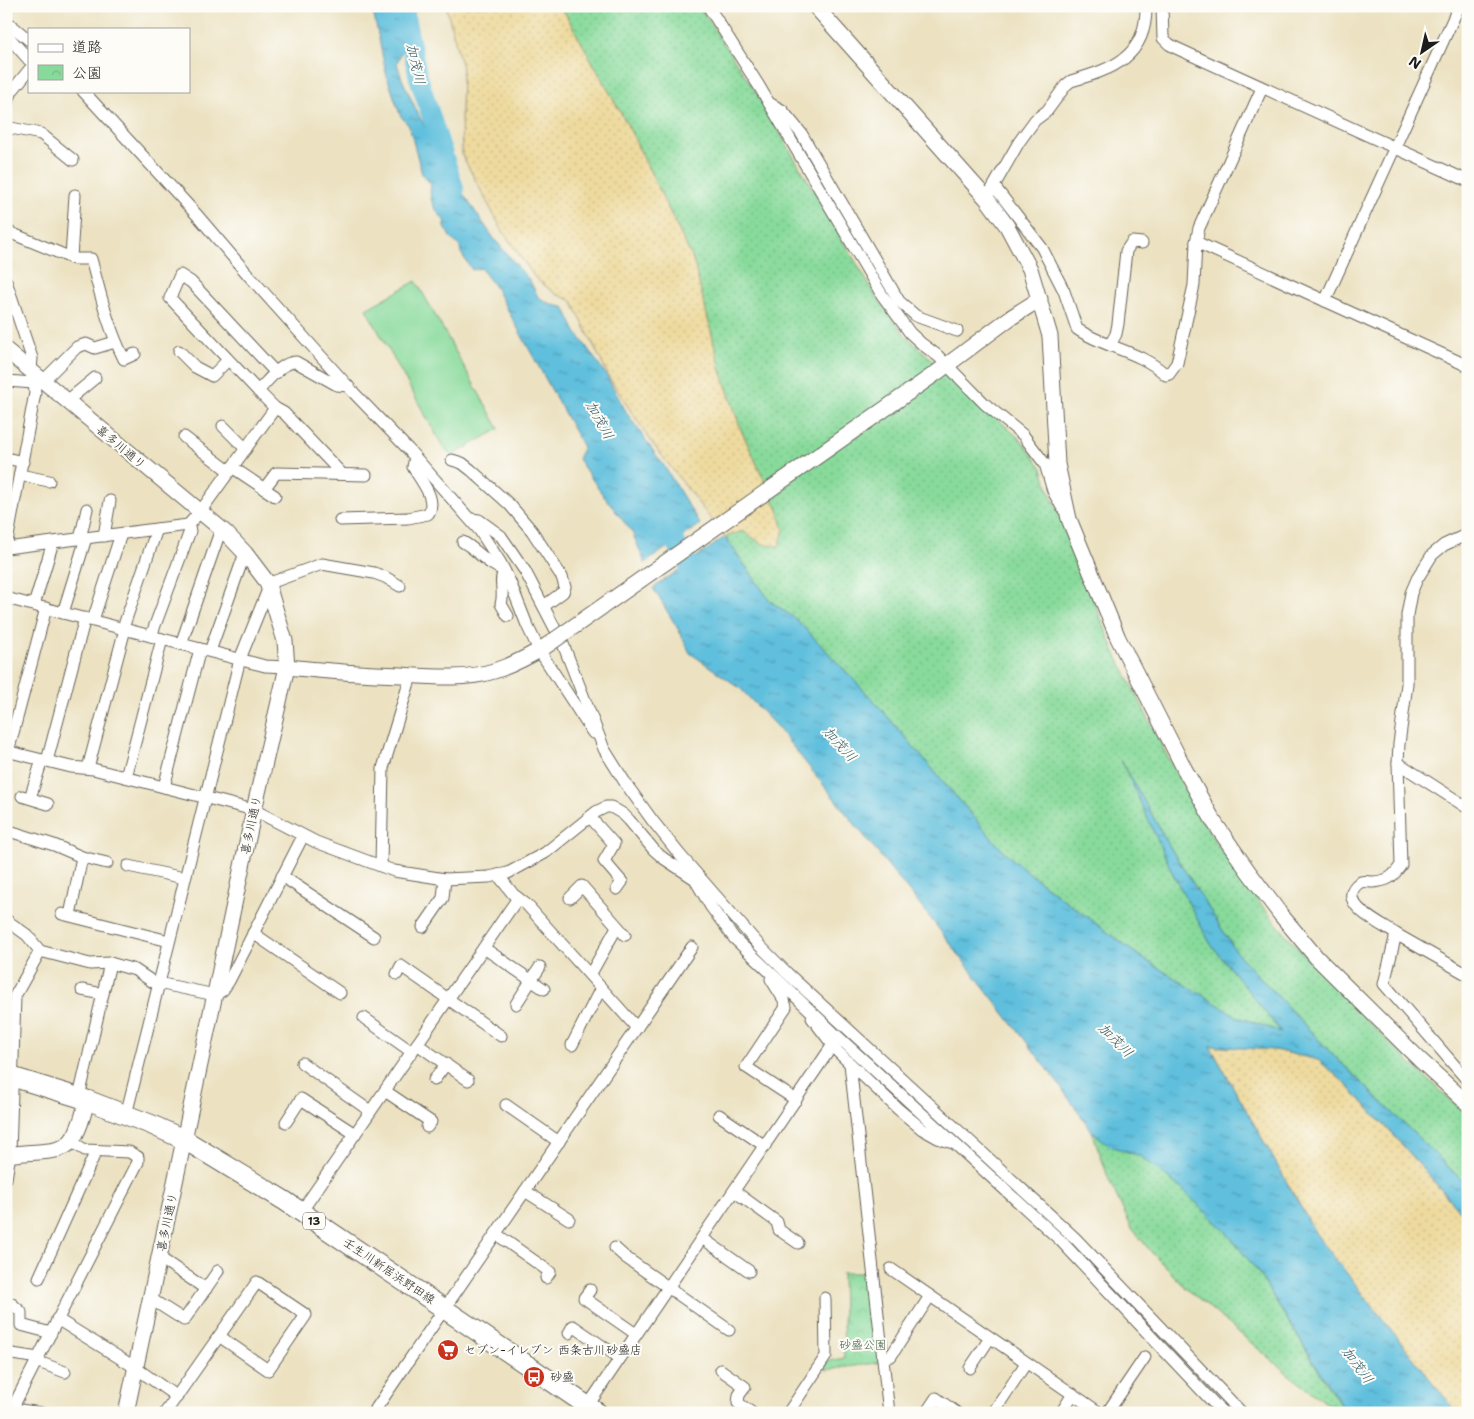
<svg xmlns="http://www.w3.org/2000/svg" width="1474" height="1419" viewBox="0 0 1474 1419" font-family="'Shantell Sans','Klee One',sans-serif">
<defs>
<pattern id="grass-dots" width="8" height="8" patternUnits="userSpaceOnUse" patternTransform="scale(1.25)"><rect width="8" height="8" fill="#88da9b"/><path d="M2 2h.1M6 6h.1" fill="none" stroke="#75ba85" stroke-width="1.8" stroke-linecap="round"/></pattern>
<pattern id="sand-dots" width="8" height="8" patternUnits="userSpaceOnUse" patternTransform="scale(1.25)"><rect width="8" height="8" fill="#eeda9e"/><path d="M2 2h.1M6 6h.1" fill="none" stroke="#ccba88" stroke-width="1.8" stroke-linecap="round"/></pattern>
<pattern id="park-crowns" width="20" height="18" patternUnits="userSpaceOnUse" patternTransform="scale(1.25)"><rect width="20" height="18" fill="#88da9b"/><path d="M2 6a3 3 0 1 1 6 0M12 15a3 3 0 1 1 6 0" fill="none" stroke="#75ba85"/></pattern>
<pattern id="water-ripples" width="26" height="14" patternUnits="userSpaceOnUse" patternTransform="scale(1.25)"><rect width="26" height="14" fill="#5fbfdd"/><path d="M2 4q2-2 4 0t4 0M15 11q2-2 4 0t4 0" fill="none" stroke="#4e9ab2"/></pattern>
</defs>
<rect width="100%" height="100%" fill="#fdfcf7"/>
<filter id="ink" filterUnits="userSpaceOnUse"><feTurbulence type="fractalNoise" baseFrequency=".02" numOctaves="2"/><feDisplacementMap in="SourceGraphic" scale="10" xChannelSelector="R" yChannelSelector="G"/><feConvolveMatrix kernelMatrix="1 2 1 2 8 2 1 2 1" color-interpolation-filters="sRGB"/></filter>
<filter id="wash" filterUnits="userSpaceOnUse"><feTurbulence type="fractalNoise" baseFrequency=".0096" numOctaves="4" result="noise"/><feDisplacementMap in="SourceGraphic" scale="20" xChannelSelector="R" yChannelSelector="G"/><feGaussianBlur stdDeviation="1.12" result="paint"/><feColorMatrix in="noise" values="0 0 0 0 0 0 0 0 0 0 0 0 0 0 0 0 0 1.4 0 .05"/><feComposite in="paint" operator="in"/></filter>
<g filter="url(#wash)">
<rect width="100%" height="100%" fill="#ece2c2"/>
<g fill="url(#grass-dots)" stroke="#527b5c">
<path d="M561 6H699L755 91 877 298 906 336 1021 440 1042 468 1050 493C1074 545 1092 600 1115 652 1126 675 1138 697 1149 720 1176 775 1205 830 1241 879 1307 966 1387 1042 1468 1116V1186L1332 1054 1237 953 1170 847 1125 767 1174 876 1210 943 1281 1032 1238 1017 1142 958 1039 881 1003 851 874 701 797 620 770 601 725 537 743 531 762 544 778 510 741 430 721 371 693 260 628 126Z"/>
<path d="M1092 1131 1110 1146 1140 1156 1182 1189 1226 1232 1256 1269 1343 1410 1323 1401 1287 1373 1186 1288 1152 1253 1131 1227 1109 1180Z"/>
</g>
<g fill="url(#sand-dots)" stroke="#857b5d">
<path d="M446 6H561L628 126 693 260 721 371 741 430 778 510 784 530 779 546 762 544 743 531 725 537 652 443 610 379 572 301 556 294 536 279 502 230 462 155 461 114 462 68Z"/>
<path d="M1210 1046 1275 1050 1318 1060 1344 1082 1398 1140 1468 1221V1413H1458L1440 1392 1316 1234Z"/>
</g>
<path fill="url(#park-crowns)" stroke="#527b5c" d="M842 1273H873L883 1362 826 1370 825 1362 844 1358Z"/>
<path fill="#88da9b" stroke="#527b5c" d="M416 281 499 429 451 456 443 447 366 309Z"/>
<g fill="url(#water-ripples)" stroke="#3e6e7c">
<path d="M372 6H415L413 24 397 63 402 79 420 118 459 188 495 240 530 281 538 297 552 305 564 307 576 332 605 373 628 415 664 466 700 524 645 563 632 532 603 495 578 459 583 447 495 287 481 268 472 270 461 253 460 247 450 237 444 225 446 222C435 210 428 201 431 184L422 174 409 126 400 115 386 73Z"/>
<path d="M725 537 770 601 797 620 874 701 1003 851 1039 881 1142 958 1238 1017 1281 1032 1210 943 1174 876 1121 760 1170 847 1237 953 1332 1054 1468 1186V1221L1398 1140 1344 1082 1318 1060 1275 1050 1210 1046 1316 1234 1440 1392 1458 1413H1346L1256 1269 1226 1232 1182 1189 1140 1156 1110 1146 1092 1131 1049 1071 935 924 777 727 740 688 690 653 678 629 653 588Z"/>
</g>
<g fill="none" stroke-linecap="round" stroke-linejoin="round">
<g stroke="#5fbfdd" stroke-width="19">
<path d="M403 6 418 76 455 190"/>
<path d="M661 521 702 584"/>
</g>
</g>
</g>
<g filter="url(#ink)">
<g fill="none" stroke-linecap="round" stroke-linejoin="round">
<g stroke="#656156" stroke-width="13">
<g id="minor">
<path d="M708 6 759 86 882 295 910 333 922 344 938 356 985 404 1023 435 1045 464 1053 491 1063 509"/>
<path d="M1162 6 1163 38 1169 44 1176 48 1468 181"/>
<path d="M6 21 29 40"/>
<path d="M6 34 29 60"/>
<path d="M83 91 197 215 250 277 354 393 408 449 480 531 500 562 510 582 527 625 539 650 593 733"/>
<path d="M769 103 782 110 801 133 899 301 916 316 957 331"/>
<path d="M6 106 12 91 29 70"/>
<path d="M6 127 41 134 73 160"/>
<path d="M994 186 1042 248 1064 291 1077 329C1105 348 1141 351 1166 375L1169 374 1177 363 1194 285 1196 242 1199 228 1262 88"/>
<path d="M991 191 1019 142 1035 120 1047 111 1066 85 1071 81C1113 69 1147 57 1146 6"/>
<path d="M6 231 74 259H91C100 293 108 327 124 359L135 354"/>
<path d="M1196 242 1468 366"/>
<path d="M71 258 75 195"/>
<path d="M6 281 32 358 31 371"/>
<path d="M1325 301 1459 6"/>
<path d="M1110 345 1116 334 1118 324 1126 251 1132 242 1142 243"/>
<path d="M179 351 195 367 212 376 228 360"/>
<path d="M276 373 191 282 180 275 170 298 258 391 275 408 284 413 342 474"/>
<path d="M6 381 34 383"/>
<path d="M43 381 77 347 86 344 95 348 115 342"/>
<path d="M258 391C268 381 281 362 296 362L337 385 348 386"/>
<path d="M67 401 95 378"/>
<path d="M223 426 246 449"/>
<path d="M184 437 229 471"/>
<path d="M6 458 23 462"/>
<path d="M452 460 462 463 471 470 510 505 532 531 562 577 565 587 563 592 544 606"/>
<path d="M232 467 275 496"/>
<path d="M20 475 49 481"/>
<path d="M264 489 276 473 366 475"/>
<path d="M471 519 479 520 501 536 525 571 563 644 604 749 626 784 652 820 680 855 758 944 787 973 1075 1238 1242 1413"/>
<path d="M340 520 408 518 428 514C438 499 420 480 413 467L415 457"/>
<path d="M104 536 110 501"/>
<path d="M80 539 87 509"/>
<path d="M463 542C478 550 487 565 504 570 498 582 505 591 501 604L508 616"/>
<path d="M6 547 35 393 34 383 39 377"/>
<path d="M6 548 188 525 200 512 275 408"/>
<path d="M267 584 322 564 374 573 385 577 400 586"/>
<path d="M6 598 265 666 287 667"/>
<path d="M34 605 53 542"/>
<path d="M63 613 86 538"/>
<path d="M93 620 121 534"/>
<path d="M123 628 157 529"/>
<path d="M151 636 190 531 188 525"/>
<path d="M181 644 221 529"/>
<path d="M210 651 245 553"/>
<path d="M6 751 71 767 93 769 254 810 316 842 394 871 445 879 489 877 508 873 545 853 596 812 606 807H611L623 814 629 820 654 850 663 858 695 879 698 877"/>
<path d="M8 752 46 608"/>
<path d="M47 761 85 618"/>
<path d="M1398 763 1468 808"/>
<path d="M88 768 125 629"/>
<path d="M126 777 162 639"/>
<path d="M164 787 200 649"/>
<path d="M22 796 48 804"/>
<path d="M30 798 42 760"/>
<path d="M590 817 614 844 604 861 622 882 617 889"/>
<path d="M6 830 54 845 82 857 70 915"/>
<path d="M82 857 107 863"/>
<path d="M128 866 184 878"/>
<path d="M381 866 383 768 411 676"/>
<path d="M498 875 513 894 527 905 637 1028"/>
<path d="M282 876 374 937"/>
<path d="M697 883 711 907 734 938 834 1033 1061 1241 1223 1413"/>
<path d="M570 898 582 886 625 935"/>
<path d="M62 914 169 941"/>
<path d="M6 920 27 935 40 951 90 964 110 963 135 970 153 982 215 995 223 990 229 981 303 836"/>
<path d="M423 927 443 898 445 879"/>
<path d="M253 933 340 993"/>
<path d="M1396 934C1384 926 1344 907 1353 890 1354 887 1358 883 1361 882 1364 881 1369 882 1373 882 1388 881 1393 877 1401 865L1398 763 1399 744 1407 684V615L1411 593 1417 579 1432 555 1444 545 1468 534"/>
<path d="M484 948 544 989"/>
<path d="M397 974 401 966 501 1036"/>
<path d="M590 975 617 927"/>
<path d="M1468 975 1396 934 1384 984 1468 1081"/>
<path d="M771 979 784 1000 786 1007 746 1067 796 1100"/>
<path d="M82 990 103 994"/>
<path d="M516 1004 540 967"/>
<path d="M364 1018 412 1052"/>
<path d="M812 1018 838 1052 898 1109 922 1129 938 1138 953 1143"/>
<path d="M417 1044 468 1080"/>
<path d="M572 1045 601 988"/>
<path d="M302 1063 370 1111"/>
<path d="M850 1064 889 1413"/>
<path d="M434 1080 446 1064"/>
<path d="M385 1091 431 1122 427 1127"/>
<path d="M79 1097 110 963"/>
<path d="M506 1105 559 1142"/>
<path d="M126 1115 240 659 269 587"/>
<path d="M719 1115 765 1146"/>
<path d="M286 1122 301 1099 355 1134"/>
<path d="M6 1179 10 1154 15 996 40 951"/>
<path d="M525 1191 569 1219"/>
<path d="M734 1191 777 1222 779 1230 798 1243"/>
<path d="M301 1212 518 898"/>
<path d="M496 1234 550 1272 546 1278"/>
<path d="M702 1238 749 1271"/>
<path d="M615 1248 625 1257 729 1330"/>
<path d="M160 1258 206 1289"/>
<path d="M891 1269 1100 1413"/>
<path d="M39 1278 96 1151"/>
<path d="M590 1290 584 1298 636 1334"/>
<path d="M151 1299 184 1320 218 1271"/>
<path d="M6 1303 12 1304 21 1312V1325L51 1333"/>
<path d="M57 1319 136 1368 177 1397"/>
<path d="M569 1333 573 1326 620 1358"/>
<path d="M6 1353 38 1358"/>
<path d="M883 1358 891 1356 930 1296"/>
<path d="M36 1361 65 1372"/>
<path d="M970 1368 990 1338"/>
<path d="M721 1370 745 1387 739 1395 738 1403 752 1413"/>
<path d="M6 1408 41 1413"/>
<path d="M585 1410 832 1046"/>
<path d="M10 1413 138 1162V1157L129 1152 85 1150 72 1142"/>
<path d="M165 1413 257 1282 306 1315 268 1370 219 1336"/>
<path d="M373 1413 692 947"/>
<path d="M788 1413 826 1356 825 1298"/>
<path d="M926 1413 936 1398 957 1413"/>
<path d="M993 1413 1026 1363"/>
<path d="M1061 1413 1073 1394"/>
<path d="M1107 1413 1145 1357"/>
</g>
</g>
<g stroke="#656156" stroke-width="17">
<g id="tertiary">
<path d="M815 6 987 199 1007 226 1030 269 1050 336 1057 464 1069 519 1118 638 1185 770 1214 822 1248 871 1281 915 1317 958 1420 1060 1468 1104"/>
<path d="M6 350 226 533 245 553 267 582 285 641 287 667 254 810 126 1413"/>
<path d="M939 371 1010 318 1040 299"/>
<path d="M287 667C325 671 364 674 402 675 432 677 466 680 494 671 513 665 530 656 546 646"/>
<path d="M6 1155C61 1147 72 1163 87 1100"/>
</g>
</g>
<g stroke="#656156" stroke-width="21">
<path id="primary" d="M6 1075 87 1100 150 1124 185 1140 285 1201 598 1413"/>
</g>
<use href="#minor" stroke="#fff" stroke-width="11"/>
<use href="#tertiary" stroke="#fff" stroke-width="15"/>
<use href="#primary" stroke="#fff" stroke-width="19"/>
<g stroke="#656156" stroke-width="17" stroke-linecap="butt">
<path id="tertiary-bridge" d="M546 646 939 371"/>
</g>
<use href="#tertiary-bridge" stroke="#fff" stroke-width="15"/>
</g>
</g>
<defs>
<g id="supermarket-disc" transform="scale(1.125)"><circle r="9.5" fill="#c8321e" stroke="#fdfcf7"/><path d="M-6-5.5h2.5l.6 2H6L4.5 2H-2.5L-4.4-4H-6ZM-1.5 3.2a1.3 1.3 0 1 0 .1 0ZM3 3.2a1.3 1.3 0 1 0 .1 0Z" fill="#fff"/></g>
<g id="bus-disc" transform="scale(1.125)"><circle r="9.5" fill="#c8321e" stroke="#fdfcf7"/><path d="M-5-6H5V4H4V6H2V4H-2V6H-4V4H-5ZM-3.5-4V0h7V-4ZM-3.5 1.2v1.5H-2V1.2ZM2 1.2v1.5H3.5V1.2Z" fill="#fff"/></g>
</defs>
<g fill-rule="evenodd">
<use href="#supermarket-disc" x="448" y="1350"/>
<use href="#bus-disc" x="534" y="1377"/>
</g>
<g text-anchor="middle" stroke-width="4" stroke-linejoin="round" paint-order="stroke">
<rect fill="#fdfcf7" stroke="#605f5e" stroke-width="1" x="303" y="1212.5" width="22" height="17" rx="4"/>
<g font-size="11" font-weight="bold" fill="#1c1c1c">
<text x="314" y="1225">13</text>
</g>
<g font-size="12" fill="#1c1c1c" stroke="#fdfcf7">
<text transform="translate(121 447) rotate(40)" y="4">喜多川通り</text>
<text transform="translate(251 825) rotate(-78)" y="4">喜多川通り</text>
<text transform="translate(167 1222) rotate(-78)" y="4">喜多川通り</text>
<text transform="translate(389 1271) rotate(34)" y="4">壬生川新居浜野田線</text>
</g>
<g font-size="12" fill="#425e48" stroke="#fdfcf7">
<text x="863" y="1349">砂盛公園</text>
</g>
<g font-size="12" fill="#1c1c1c" stroke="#fdfcf7" text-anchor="start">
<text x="464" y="1354">セブン-イレブン 西条古川砂盛店</text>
<text x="550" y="1381">砂盛</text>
</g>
<g font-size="14" font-style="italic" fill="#375d69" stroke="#fdfcf7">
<text transform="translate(416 64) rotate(77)" y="5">加茂川</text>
<text transform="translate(600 420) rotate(61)" y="5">加茂川</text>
<text transform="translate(840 744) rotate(48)" y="5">加茂川</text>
<text transform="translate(1116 1040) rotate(45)" y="5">加茂川</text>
<text transform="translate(1358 1365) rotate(54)" y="5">加茂川</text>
</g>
</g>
<rect width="1474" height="1419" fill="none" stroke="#fdfcf7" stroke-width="25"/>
<rect x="28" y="28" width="162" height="65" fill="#fdfcf7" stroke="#a3a29f"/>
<rect x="38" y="44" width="25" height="8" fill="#ffffff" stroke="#a3a29f"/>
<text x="72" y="52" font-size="15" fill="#1c1c1c">道路</text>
<rect x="38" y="65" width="25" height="15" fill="url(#park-crowns)" stroke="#a3a29f"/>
<text x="72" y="78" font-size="15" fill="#1c1c1c">公園</text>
<g transform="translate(1422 52) rotate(214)" stroke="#fdfcf7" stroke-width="4" paint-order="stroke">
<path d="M0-4L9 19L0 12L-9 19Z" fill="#1c1c1c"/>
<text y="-8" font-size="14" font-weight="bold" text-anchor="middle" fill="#1c1c1c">N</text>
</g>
</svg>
